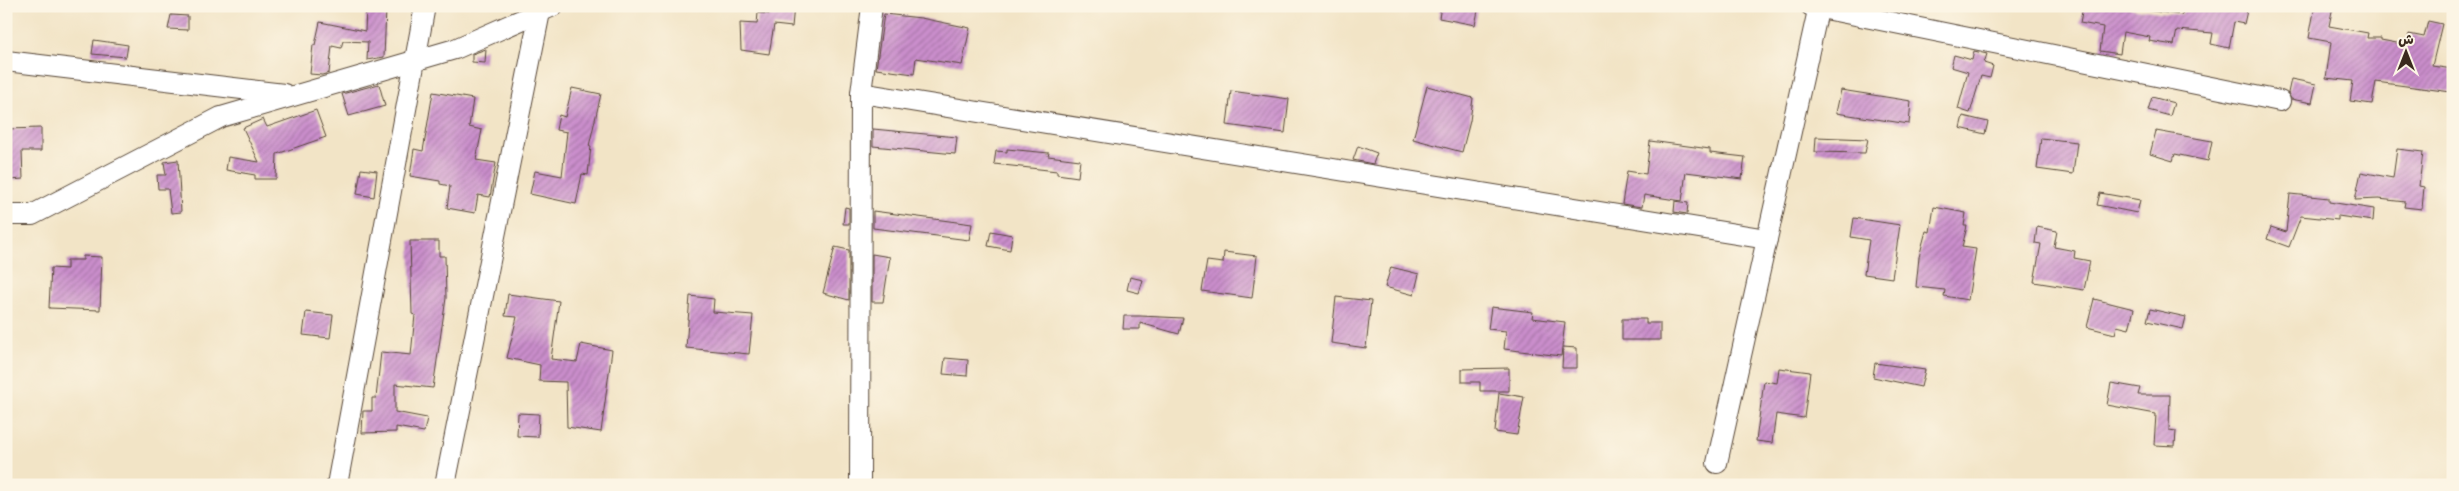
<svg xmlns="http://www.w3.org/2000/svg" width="2459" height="491" viewBox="0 0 2459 491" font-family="Caveat,'Playpen Sans Arabic',sans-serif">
<defs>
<pattern id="building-hatch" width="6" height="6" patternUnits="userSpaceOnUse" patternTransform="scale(1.25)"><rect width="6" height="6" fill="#ca8ecc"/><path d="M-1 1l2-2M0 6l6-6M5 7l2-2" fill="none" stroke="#a574a5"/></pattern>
</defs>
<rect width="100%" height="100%" fill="#fcf5e5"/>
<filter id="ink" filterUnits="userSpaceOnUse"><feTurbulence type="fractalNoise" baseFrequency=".02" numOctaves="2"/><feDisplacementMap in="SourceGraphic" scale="10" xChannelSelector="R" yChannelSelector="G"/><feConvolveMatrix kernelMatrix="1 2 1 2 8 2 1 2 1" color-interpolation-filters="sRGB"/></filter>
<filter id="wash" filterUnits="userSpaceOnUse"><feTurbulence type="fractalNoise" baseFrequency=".0096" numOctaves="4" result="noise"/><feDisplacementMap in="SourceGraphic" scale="20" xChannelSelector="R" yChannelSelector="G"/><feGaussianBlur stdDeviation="1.12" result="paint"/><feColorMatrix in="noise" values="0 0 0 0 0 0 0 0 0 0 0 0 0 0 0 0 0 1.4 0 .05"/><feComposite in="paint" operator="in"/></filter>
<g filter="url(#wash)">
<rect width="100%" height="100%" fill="#f2e4c6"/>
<g id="blocks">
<g fill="url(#building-hatch)">
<path d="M770 6H794L792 27 774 25 769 54 741 50 740 23 757 24 758 13 769 14Z"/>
<path d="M1441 6H1479L1475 25 1439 18Z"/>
<path d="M2083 6H2115L2182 15 2183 6H2248L2244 24 2234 22 2229 48 2211 44 2213 33 2177 30 2174 45 2149 41 2150 37 2123 32 2120 54 2100 51 2103 27 2080 23Z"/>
<path d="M2315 6H2333L2329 26 2368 33 2367 38H2381V40L2407 45 2409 34 2424 37 2428 21 2442 24 2432 66 2453 69 2451 92 2376 82 2372 104 2350 101 2353 81 2326 78 2331 42 2309 38Z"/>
<path d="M366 8 386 9 384 57 367 60 368 42 343 41 341 48 332 46 329 73 322 75 310 74 313 45H315L320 22 365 31Z"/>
<path d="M884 14 921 18 970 28 962 65 916 58 914 74 876 69Z"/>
<path d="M171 15 188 16V30L168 29Z"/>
<path d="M94 40 128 45 126 57 92 54Z"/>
<path d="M486 49 485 63 472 62V54Z"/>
<path d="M1974 51 1987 54 1984 63 1993 66 1990 78 1981 76 1970 113 1958 109 1968 72 1951 67 1954 55 1972 60Z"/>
<path d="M2291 79 2316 84 2312 103 2291 99 2288 93Z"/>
<path d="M379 84 385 106 349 116 342 94Z"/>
<path d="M1427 86 1473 98 1470 121 1462 152 1413 139Z"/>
<path d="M572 88 601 94 589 146H591L588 175 582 174 576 204 530 194 535 171 562 176 567 132 556 130 559 115 565 117Z"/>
<path d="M1841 90 1911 101 1909 124 1836 113Z"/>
<path d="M1231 91 1289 99 1285 133 1227 125Z"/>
<path d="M433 92 473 99 469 127 482 130 476 160 496 163 490 197 478 195 475 213 447 208 450 186 440 184V181L410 176 414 149 423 151Z"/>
<path d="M2152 97 2174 103 2170 116 2148 110Z"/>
<path d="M316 110 326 137 277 154 276 179H255V175L226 170 228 157 259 162 243 128 263 119 267 127Z"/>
<path d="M1963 116 1988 122 1985 134 1960 128Z"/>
<path d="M41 128V151H22L23 179 10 180 6 129Z"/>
<path d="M873 129 957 137 955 154 873 146Z"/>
<path d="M2156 131 2212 141 2208 161 2175 154 2173 161 2150 154Z"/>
<path d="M1816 137 1868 139 1865 153 1815 152Z"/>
<path d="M2041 138 2077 142 2073 174 2037 169Z"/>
<path d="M1650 141 1710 149V153L1745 157 1742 179 1686 172 1682 201 1644 195 1642 207 1622 204 1627 171 1646 174Z"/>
<path d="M1358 146 1377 153 1373 164 1353 160Z"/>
<path d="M1007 149 1049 153 1048 156 1080 160 1078 177 1057 174V171L994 164 996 151 1007 152Z"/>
<path d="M2397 149 2423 152 2419 186 2424 187 2422 209 2404 207 2405 202 2379 199 2355 200 2361 172 2393 178Z"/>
<path d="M178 160 181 212 171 213 168 189H158L157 175H166L164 162Z"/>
<path d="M361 169 377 171 374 197 357 194Z"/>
<path d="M2100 193 2140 200 2137 213 2097 205Z"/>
<path d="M2290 194 2329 198V202L2374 209 2373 221 2338 216V220L2301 216 2289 247 2267 239 2271 227 2286 232Z"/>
<path d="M1675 201 1688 203 1687 214 1674 212Z"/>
<path d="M845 207 849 208V224H843Z"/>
<path d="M1934 207 1966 213 1964 226H1967L1962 247 1976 249 1968 300 1944 296 1945 290 1916 287 1919 257 1926 231 1930 232Z"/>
<path d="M873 211 972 224 969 240 873 228Z"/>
<path d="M1854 218 1900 225 1892 278 1864 274 1869 240 1851 237Z"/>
<path d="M2037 227 2057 231 2054 247 2075 251 2074 258 2090 261 2084 290 2034 282 2041 244 2035 243Z"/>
<path d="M991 231 1012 235 1010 250 988 246Z"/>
<path d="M410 241H439V256H445L446 298 433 388 395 384V412L427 418 424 432 396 427V432L362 433 363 411H372V398H376L381 352 411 355 415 315 412 314Z"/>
<path d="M835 247 849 250V300L823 293Z"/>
<path d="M1224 252 1257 256 1252 298 1202 291 1207 261 1223 263Z"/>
<path d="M872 254 890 257 883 302H872Z"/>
<path d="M83 256 102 257 100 310 49 308 51 268 67 269V260H83Z"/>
<path d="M1391 267 1419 274 1414 295 1385 287Z"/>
<path d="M1130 277 1143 280 1139 293 1127 290Z"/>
<path d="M508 294 559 301 551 359 577 362 581 344 612 350 601 432 567 427 566 382 539 381 540 365 507 358 517 317 505 316Z"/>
<path d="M690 296 714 299 713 312 753 315 749 354 686 348Z"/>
<path d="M1336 297 1371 301 1366 348 1331 343Z"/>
<path d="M2094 299 2134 309 2129 329 2117 326 2115 334 2087 327Z"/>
<path d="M1491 307 1533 312 1532 318 1565 322 1561 356 1504 349 1506 331 1488 329Z"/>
<path d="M2150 309 2186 317 2183 329 2147 321Z"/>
<path d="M306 312 333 315 330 338 303 335Z"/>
<path d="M1124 316H1140L1183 318 1179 334 1140 323V329H1123Z"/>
<path d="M1622 319H1646V323H1660V340H1622Z"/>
<path d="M1563 347 1577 348V368H1562Z"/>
<path d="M945 358 968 360 967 376 943 374Z"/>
<path d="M1875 363 1925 370 1921 387 1873 377Z"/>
<path d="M1509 368V391H1480V382H1462V369Z"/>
<path d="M1779 368 1810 372 1804 418 1776 414 1772 443 1756 441 1764 381 1777 383Z"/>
<path d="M2111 383 2140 388 2138 395H2170L2169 430 2176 431 2175 446 2154 445 2156 414 2107 405Z"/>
<path d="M1499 393 1524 397 1517 435 1495 432Z"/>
<path d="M518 413 539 414 538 437 517 436Z"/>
</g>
</g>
</g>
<g filter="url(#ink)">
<use href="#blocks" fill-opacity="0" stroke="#564637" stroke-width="1"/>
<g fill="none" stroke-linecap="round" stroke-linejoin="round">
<g stroke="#564637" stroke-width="22">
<g id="minor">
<path d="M1811 6 2280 101"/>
<path d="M6 61 284 94"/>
<path d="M861 93 1767 239"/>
<path d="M6 215H32L221 117 455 49 553 6"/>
<path d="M1717 463 1819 6"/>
<path d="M337 485 425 6"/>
<path d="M445 485 540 12"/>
<path d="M860 485 861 93 872 6"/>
</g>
</g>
<use href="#minor" stroke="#fff" stroke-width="20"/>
</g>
</g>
<rect width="2459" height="491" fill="none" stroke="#fcf5e5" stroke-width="25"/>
<g transform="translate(2406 52)" stroke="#fcf5e5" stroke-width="4" paint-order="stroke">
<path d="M0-4L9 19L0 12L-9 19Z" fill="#3b2a1e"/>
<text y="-8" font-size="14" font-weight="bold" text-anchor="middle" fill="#3b2a1e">ش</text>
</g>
</svg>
